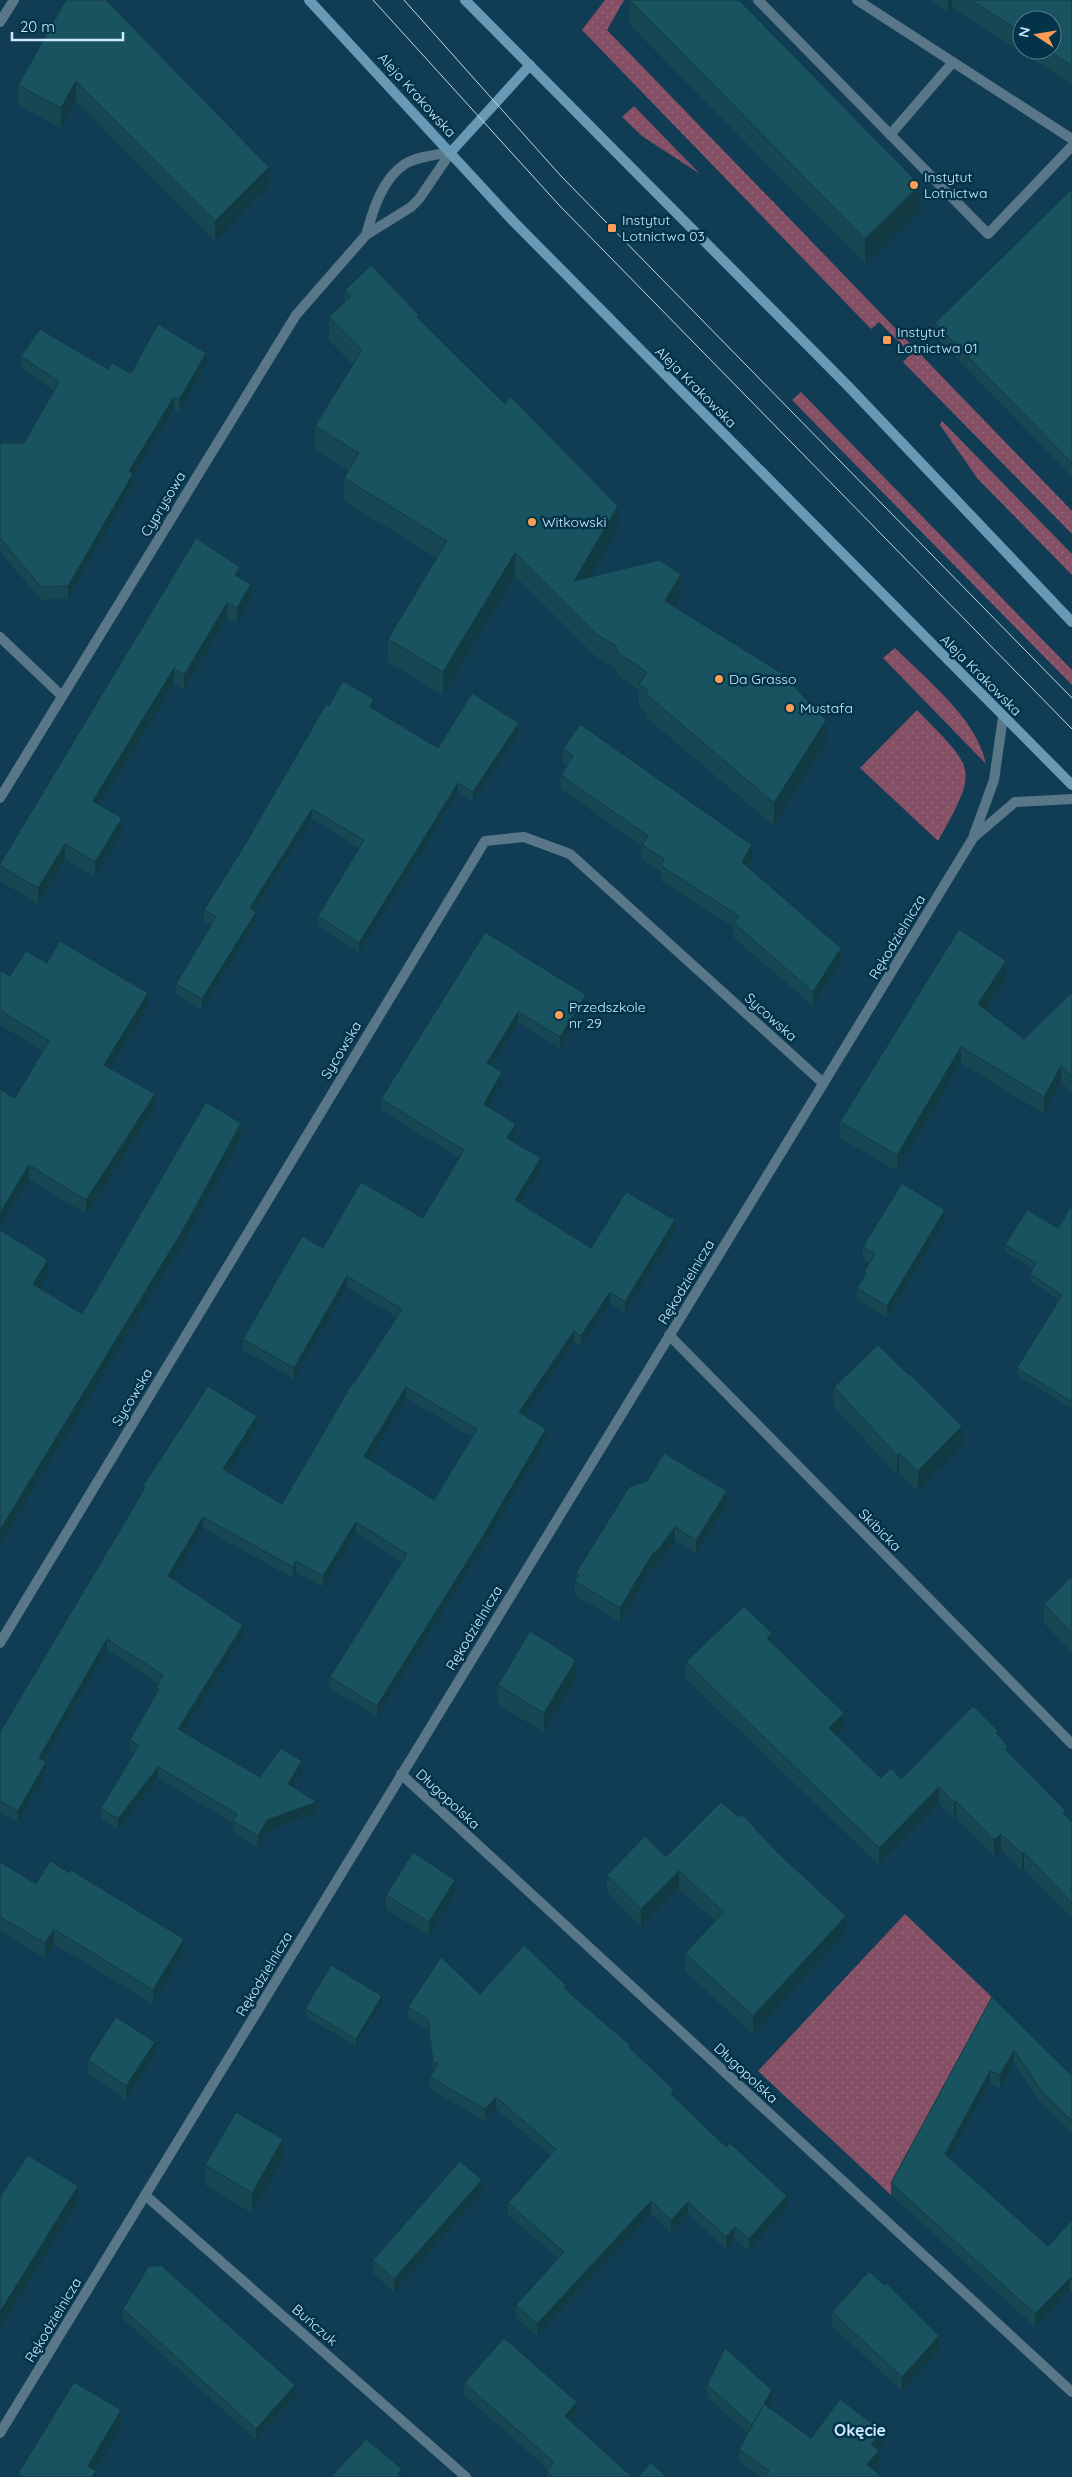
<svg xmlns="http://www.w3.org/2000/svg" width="1072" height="2477" viewBox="0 0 1072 2477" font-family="Quicksand,sans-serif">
<defs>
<pattern id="grass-dots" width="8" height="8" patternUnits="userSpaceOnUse" patternTransform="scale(1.25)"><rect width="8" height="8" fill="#855065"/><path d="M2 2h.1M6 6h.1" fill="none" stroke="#95697c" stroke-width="1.8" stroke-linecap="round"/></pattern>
</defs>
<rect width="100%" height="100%" fill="#103d54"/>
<g fill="url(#grass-dots)">
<path d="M605 0H624L607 30 1072 511V534L903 362 911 354 879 322 871 329 582 30Z"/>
<path d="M634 106 700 174 642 136 622 117Z"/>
<path d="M801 392 1072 670V685L792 400Z"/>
<path d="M942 421 1072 554V575L978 479 940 425Z"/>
<path d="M895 648C927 680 977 719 986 764L883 658Z"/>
<path d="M917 710C975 770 980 766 938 841L860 768Z"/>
<path d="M905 1914 996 2001 891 2195 758 2071Z"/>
</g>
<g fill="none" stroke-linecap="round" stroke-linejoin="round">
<g stroke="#597789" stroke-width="10">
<path d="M758 0 988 234 1072 146"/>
<path d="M857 0 1072 139"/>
<path d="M0 22 14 0"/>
<path d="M890 135 953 62"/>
<path d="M366 235C373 210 382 179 405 164 418 156 436 155 451 152"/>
<path d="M0 637 62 696"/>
<path d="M0 798 296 315 366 235 411 207 419 199 451 152"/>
<path d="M974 835 994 780 1003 717"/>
<path d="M669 1335 1072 1744"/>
<path d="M0 1643 485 841 524 837 570 854 823 1083"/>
<path d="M401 1774 1072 2392"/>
<path d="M145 2195 466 2477"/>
<path d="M0 2433 967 848 973 838 1015 802 1072 799"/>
</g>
<g stroke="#689ab6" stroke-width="10">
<path d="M309 0 513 221 1072 785"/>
<path d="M465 0 848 386 1072 622"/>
<path d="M451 152 530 65"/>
</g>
<g stroke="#bad8ea" stroke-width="1">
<path d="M373 0 559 205 1072 729"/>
<path d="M404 0 560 175 1072 698"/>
</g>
</g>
<g fill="#164753" fill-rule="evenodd">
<path d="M66 0 269 186 215 241 76 101 61 128 18 105V85Z"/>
<path d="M630 0 920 210 865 264 630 25Z"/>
<path d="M930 0H1072V85L952 7 948 12ZM1022 20 1052 50H1022Z"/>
<path d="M1072 189V477L935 336V323Z"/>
<path d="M345 290 419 319 618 530 590 577 681 597 675 607 826 743 774 826 646 717V712L639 707V690L618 676 616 669 595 656 515 576 443 695 388 662V639L437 558 344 501V478L348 470 315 449V426L353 365 329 340V317L345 302Z"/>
<path d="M21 356 131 373 206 365 179 412 174 410 133 476V486L68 598 41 600 0 551V443H24L54 391 21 368Z"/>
<path d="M240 578 251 600 237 624 227 618 184 690 174 684 100 805 122 833 95 877 65 859 38 904 0 881V864Z"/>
<path d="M329 706 374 709V710L438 748 519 733 473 802 458 793 359 953 318 926V916L359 848 312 819 255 911 256 922 202 1010 176 994V984L212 925 204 921V910L243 848Z"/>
<path d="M563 749 752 860 748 867 841 962 813 1006 734 938V927L661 881V871L642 860V846L561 789V775L567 766 563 763Z"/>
<path d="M485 932 586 1006 560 1048 518 1023 492 1066 502 1083 488 1107 516 1135 512 1141 541 1169 520 1203 591 1248 675 1232 625 1313 610 1303 581 1347 574 1342 524 1415 546 1440 477 1557 377 1717 330 1688V1677L402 1562 356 1533 323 1587 296 1572 293 1578 203 1528 173 1579 243 1636 183 1732 260 1777 302 1772 293 1787 317 1813 267 1831 258 1847 233 1833V1823L158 1778 118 1830 101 1819V1808L134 1753 130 1751V1740L156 1694V1688L159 1684 107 1650 44 1761 46 1773 18 1822 0 1812V1732L126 1520 143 1490V1486L257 1427 228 1472 282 1504 354 1383 397 1317 347 1287 294 1379 243 1350V1339L323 1248 423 1218 459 1158 381 1110V1099ZM406 1398 472 1437 434 1500 368 1459Z"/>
<path d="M47 963 148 1007 111 1068 155 1108 86 1214 29 1179 0 1227V1089L15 1098 43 1051 0 1025V970L10 976Z"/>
<path d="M1006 978 985 1010 1024 1039 1072 992V1093L1061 1082 1044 1114 961 1063 897 1171 840 1138V1122Z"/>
<path d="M1072 1205V1409L1017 1375V1368L1059 1300 1030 1281V1274L1033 1269 1005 1252V1245L1058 1228Z"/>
<path d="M945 1222 887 1318 857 1300V1288L864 1277V1272L869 1263 863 1259V1247Z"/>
<path d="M909 1375 962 1446 918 1491 899 1473 897 1475 834 1407V1387Z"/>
<path d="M629 1487 727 1505 696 1554 675 1541 658 1564 653 1566 620 1622 575 1595V1581L576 1579V1573Z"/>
<path d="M1072 1576V1653L1044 1623V1604Z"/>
<path d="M772 1643 844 1729 837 1736 881 1778 901 1779 998 1734 1008 1753 1072 1822V1919L1024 1869 1022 1871 1001 1850 994 1857 956 1817 954 1819 939 1804 879 1865 686 1679V1662Z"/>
<path d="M576 1679 544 1732 498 1705V1685Z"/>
<path d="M666 1857 846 1933 753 2034 685 1971V1953L715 1921 679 1889 641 1927 607 1892V1875Z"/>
<path d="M0 1862 36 1884 184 1953 153 2004 54 1944 45 1958 0 1931Z"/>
<path d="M455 1894 429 1936 386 1909V1895Z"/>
<path d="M566 1989 630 2048 674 2097 787 2208 749 2251 735 2239 726 2249 688 2214 671 2232 651 2213 537 2336 516 2317V2305L558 2258 508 2215V2203L550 2155 496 2109 485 2121 430 2089V2077L433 2072 428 2031 408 2019V2007L480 1994Z"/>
<path d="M992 1997 1072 2076V2134L1042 2104 1014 2063 1000 2088 990 2083 950 2158 1048 2246 1072 2220V2292L1070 2290 1035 2327 891 2195V2183Z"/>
<path d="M382 2003 356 2046 305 2016V2009Z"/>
<path d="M155 2056 126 2100 88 2074V2060Z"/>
<path d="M283 2159 252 2213 205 2185V2165Z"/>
<path d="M482 2193 394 2292 373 2273V2260Z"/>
<path d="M123 2309 295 2396 256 2440 123 2319Z"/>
<path d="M832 2312 939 2350 902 2391 832 2326Z"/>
<path d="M464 2383 577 2414 571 2421 632 2477H547V2471L548 2469 464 2395Z"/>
<path d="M707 2385 772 2402 769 2407 811 2438 883 2444 878 2449 879 2463 873 2469 882 2477H761L739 2461V2449L747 2433 707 2397Z"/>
</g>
<g fill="#123a43">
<path d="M948 0H952V7L948 12Z"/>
<path d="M76 81V101L61 128V108Z"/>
<path d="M269 167V186L215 241V221Z"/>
<path d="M920 185V210L865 264V239Z"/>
<path d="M206 353V365L179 412V400Z"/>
<path d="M174 397V410L133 476V486L68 598V586L129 471Z"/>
<path d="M618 506V530L574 604V581Z"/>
<path d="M515 553V576L443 695V672Z"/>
<path d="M240 567V582L235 575Z"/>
<path d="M681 574V597L665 624V601Z"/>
<path d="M251 584V600L237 624V608Z"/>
<path d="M227 603V618L184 690V675Z"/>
<path d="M174 668V684L93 816V801Z"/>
<path d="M374 699V709L370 717V707Z"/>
<path d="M826 720V743L774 826V803Z"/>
<path d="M519 723V733L473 802V792Z"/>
<path d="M458 783V793L359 953V943Z"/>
<path d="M312 809V819L250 918V908Z"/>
<path d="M122 818V833L95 877V862Z"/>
<path d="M65 844V859L38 904V888Z"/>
<path d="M752 845V860L742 876V862Z"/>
<path d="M256 912V922L202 1010V999Z"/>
<path d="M841 948V962L813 1006V992Z"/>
<path d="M1006 961V978L978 1020V1004Z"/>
<path d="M148 993V1007L104 1079V1065Z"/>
<path d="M586 995V1006L560 1048V1037Z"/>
<path d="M518 1012V1023L487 1074V1063Z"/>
<path d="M961 1047V1063L897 1171V1155Z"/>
<path d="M1061 1066V1082L1044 1114V1097Z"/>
<path d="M502 1072V1083L484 1115V1104Z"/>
<path d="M155 1094V1108L86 1214V1200Z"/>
<path d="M241 1123V1137L184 1242 0 1544V1530Z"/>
<path d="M516 1124V1135L507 1149V1138Z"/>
<path d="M541 1158V1169L515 1211V1200Z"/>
<path d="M29 1165V1179L0 1227V1213Z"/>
<path d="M945 1210V1222L887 1318V1306Z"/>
<path d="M675 1220V1232L625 1313V1302Z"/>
<path d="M48 1260V1274L33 1298V1284Z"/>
<path d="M347 1276V1287L294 1379V1368Z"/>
<path d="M610 1292V1303L581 1347V1336Z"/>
<path d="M574 1331V1342L519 1423V1412Z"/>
<path d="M406 1387V1398L364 1467V1456Z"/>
<path d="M257 1416V1427L223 1480V1469Z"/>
<path d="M962 1426V1446L918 1491V1471Z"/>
<path d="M546 1429V1440L477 1557 377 1717V1706Z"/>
<path d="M899 1453V1473L897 1475V1455Z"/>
<path d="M727 1491V1505L696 1554V1540Z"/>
<path d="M203 1517V1528L168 1587V1576Z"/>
<path d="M356 1522V1533L323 1587V1576Z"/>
<path d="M675 1527V1541L658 1564 653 1566 620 1622V1608L653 1553Z"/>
<path d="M296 1561V1572L293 1578V1567Z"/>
<path d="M243 1625V1636L178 1740V1729Z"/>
<path d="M772 1633V1650L767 1638Z"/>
<path d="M107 1639V1650L39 1769V1758Z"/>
<path d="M576 1660V1679L544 1732V1713Z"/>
<path d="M844 1713V1729L829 1744V1728Z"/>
<path d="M302 1761V1772L288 1795V1784Z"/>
<path d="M46 1762V1773L18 1822V1811Z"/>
<path d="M158 1767V1778L118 1830V1819Z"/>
<path d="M939 1787V1804L879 1865V1848Z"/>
<path d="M956 1801V1817L954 1819V1802Z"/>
<path d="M317 1802V1813L267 1831 258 1847V1836L267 1820Z"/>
<path d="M1001 1834V1850L994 1857V1840Z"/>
<path d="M1024 1852V1869L1022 1871V1854Z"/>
<path d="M679 1871V1889L641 1927V1909Z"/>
<path d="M455 1880V1894L429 1936V1922Z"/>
<path d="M846 1916V1933L753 2034V2016Z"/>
<path d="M54 1929V1944L45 1958V1943Z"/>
<path d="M184 1939V1953L153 2004V1990Z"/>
<path d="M382 1996V2003L356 2046V2039Z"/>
<path d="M155 2042V2056L126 2100V2086Z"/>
<path d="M1014 2050V2063L1000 2088V2075Z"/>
<path d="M990 2071V2083L945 2166V2154Z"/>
<path d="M674 2090V2102L671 2094Z"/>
<path d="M496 2097V2109L485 2121V2109Z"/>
<path d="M283 2139V2159L252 2213V2193Z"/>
<path d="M482 2180V2193L394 2292V2279Z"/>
<path d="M78 2186V2202L0 2328V2312Z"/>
<path d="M787 2196V2208L749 2251V2239Z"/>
<path d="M651 2201V2213L537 2336V2324Z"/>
<path d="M688 2202V2214L671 2232V2220Z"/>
<path d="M735 2227V2239L726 2249V2237Z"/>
<path d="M1070 2278V2290L1035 2327V2314Z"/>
<path d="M939 2336V2350L902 2391V2377Z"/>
<path d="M295 2385V2396L256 2440V2429Z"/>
<path d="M772 2390V2402L764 2416V2404Z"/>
<path d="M577 2402V2414L565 2428V2416Z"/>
<path d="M121 2410V2427L91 2477 88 2466Z"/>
<path d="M883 2432V2444L871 2456V2444Z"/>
<path d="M879 2451V2463L867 2476V2464Z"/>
<path d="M402 2469V2477L398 2474Z"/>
<path d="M96 2471V2477H92Z"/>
</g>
<g fill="#195360" stroke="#123a43" fill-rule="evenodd">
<path d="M66 0H106L269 167 215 221 76 81 61 108 18 85Z"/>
<path d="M630 0H739L920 185 865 239Z"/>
<path d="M971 0H1072V66L1048 50H1052V20H1022V33Z"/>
<path d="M1072 189V463L935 323Z"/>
<path d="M371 265 419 315 417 317 505 404 510 396 618 506 574 581 659 560 681 574 665 601 780 672 826 720 774 803 646 694 648 691 639 684 647 672 618 653 616 646 595 633 515 553 443 672 388 639 447 541 344 478 359 453 315 426 362 350 329 317 351 296 345 290Z"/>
<path d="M158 324 206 353 179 400 174 397 129 471 133 474 68 586 41 587 0 538V443H24L59 382 21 356 40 329 108 369 112 363 131 373Z"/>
<path d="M196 538 240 567 235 575 251 584 237 608 227 603 184 675 174 668 93 801 122 818 95 862 65 844 38 888 0 866V864Z"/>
<path d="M343 681 374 699 370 707 438 748 472 693 519 723 473 792 458 783 359 943 318 916 364 840 312 809 250 908 256 912 202 999 176 984 216 917 204 910 243 848 326 704 329 706Z"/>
<path d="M580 724 752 845 742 862 841 948 813 992 734 923 739 916 661 866 664 859 642 845 648 836 561 775 573 756 563 749Z"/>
<path d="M959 929 1006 961 978 1004 1024 1039 1072 992V1077L1061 1066 1044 1097 961 1047 897 1155 840 1122Z"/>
<path d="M485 932 586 995 560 1037 518 1012 487 1063 502 1072 484 1104 516 1124 507 1138 541 1158 515 1200 591 1248 626 1192 675 1220 625 1302 610 1292 581 1336 574 1331 519 1412 546 1429 477 1546 377 1706 330 1677 407 1554 356 1522 323 1576 296 1561 293 1567 203 1517 168 1576 243 1625 178 1729 260 1777 281 1748 302 1761 288 1784 317 1802 267 1820 258 1836 233 1821 237 1814 158 1767 118 1819 101 1808 139 1745 130 1740 159 1689 156 1688 163 1675 107 1639 39 1758 46 1762 18 1811 0 1801V1732L126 1520 145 1487 143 1486 208 1386 257 1416 223 1469 282 1504 353 1382 354 1383 402 1309 347 1276 294 1368 243 1339 302 1236 323 1248 361 1182 423 1218 464 1150 381 1099ZM406 1387 477 1429 434 1500 364 1456Z"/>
<path d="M60 941 148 993 104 1065 155 1094 86 1200 29 1165 0 1213V1089L15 1098 49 1041 0 1010V970L10 976 26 951 47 963Z"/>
<path d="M206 1102 241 1123 184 1228 0 1530V1230L48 1260 33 1284 82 1314Z"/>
<path d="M902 1183 945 1210 887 1306 857 1288 866 1274 864 1272 875 1254 863 1247Z"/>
<path d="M1072 1205V1402L1017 1368 1062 1295 1030 1274 1036 1263 1005 1245 1027 1210 1058 1228Z"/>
<path d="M878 1345 909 1375 910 1374 962 1426 918 1471 899 1453 897 1455 834 1387Z"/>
<path d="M664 1453 727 1491 696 1540 675 1527 658 1550 653 1553 620 1608 575 1581 579 1575 576 1573 629 1487 647 1481Z"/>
<path d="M1072 1576V1633L1044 1604Z"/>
<path d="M744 1606 772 1633 767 1638 844 1713 829 1728 881 1778 891 1768 901 1779 973 1706 998 1731 996 1733 1008 1746 1005 1749 1066 1811 1063 1813 1072 1822V1903L1024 1852 1022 1854 1001 1834 994 1840 956 1801 954 1802 939 1787 879 1848 686 1662Z"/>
<path d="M530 1631 576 1660 544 1713 498 1685Z"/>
<path d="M721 1802 739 1817 742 1814 777 1852 846 1916 753 2016 685 1953 724 1912 679 1871 641 1909 607 1875 645 1836 666 1857Z"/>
<path d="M413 1852 455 1880 429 1922 386 1895Z"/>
<path d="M50 1861 70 1873 71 1870 184 1939 153 1990 54 1929 45 1943 0 1917V1862L36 1884Z"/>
<path d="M524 1945 566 1985 564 1988 630 2045 629 2047 674 2090 671 2094 726 2147 730 2143 787 2196 749 2239 735 2227 726 2237 688 2202 671 2220 651 2201 537 2324 516 2305 564 2252 508 2203 556 2149 496 2097 485 2109 430 2077 438 2064 433 2062 428 2019 408 2007 441 1957 480 1994Z"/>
<path d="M331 1965 382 1996 356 2039 305 2009Z"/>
<path d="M992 1997 1072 2076V2121L1042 2092 1014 2050 1000 2075 990 2071 945 2154 1048 2246 1072 2220V2279L1070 2278 1035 2314 891 2183Z"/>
<path d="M116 2017 155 2042 126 2086 88 2060Z"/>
<path d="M236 2112 283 2139 252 2193 205 2165Z"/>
<path d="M28 2155 78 2186 0 2312V2197Z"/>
<path d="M460 2161 482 2180 394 2279 373 2260Z"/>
<path d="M161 2265 295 2385 256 2429 123 2309 148 2267Z"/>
<path d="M869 2271 884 2285 886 2283 939 2336 902 2377 832 2312Z"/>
<path d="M504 2338 577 2402 565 2416 632 2477H553L547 2471 554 2462 464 2383Z"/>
<path d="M725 2348 772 2390 764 2404 811 2438 840 2399 883 2432 871 2444 879 2451 867 2464 882 2477H764L769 2471 739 2449 763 2406 752 2425 707 2385Z"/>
<path d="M74 2382 121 2410 88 2466 96 2471 92 2477H22L18 2474Z"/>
<path d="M366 2439 402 2469 398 2474 402 2477H331Z"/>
<path d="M651 2463 667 2477H638Z"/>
</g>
<g fill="#fd9c56" stroke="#033349" stroke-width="2">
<circle cx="914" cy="185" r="5"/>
<rect x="607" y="223" width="10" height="10" rx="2.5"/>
<rect x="882" y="335" width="10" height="10" rx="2.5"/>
<circle cx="532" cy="522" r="5"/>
<circle cx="719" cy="679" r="5"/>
<circle cx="790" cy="708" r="5"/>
<circle cx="559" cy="1015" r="5"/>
</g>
<g text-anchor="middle" stroke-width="5" stroke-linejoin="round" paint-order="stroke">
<g font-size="14" fill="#cde9fb" stroke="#033349">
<text transform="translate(417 95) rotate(48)" y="5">Aleja Krakowska</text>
<text transform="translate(696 387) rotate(45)" y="5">Aleja Krakowska</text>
<text transform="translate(163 504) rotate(-59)" y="5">Cyprysowa</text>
<text transform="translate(981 675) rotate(45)" y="5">Aleja Krakowska</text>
<text transform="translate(897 937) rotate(-59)" y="5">Rękodzielnicza</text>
<text transform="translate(771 1017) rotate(42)" y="5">Sycowska</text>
<text transform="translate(341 1050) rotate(-59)" y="5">Sycowska</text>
<text transform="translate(686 1282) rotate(-59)" y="5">Rękodzielnicza</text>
<text transform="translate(132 1397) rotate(-59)" y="5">Sycowska</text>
<text transform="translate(880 1530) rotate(45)" y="5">Skibicka</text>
<text transform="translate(474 1628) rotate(-59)" y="5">Rękodzielnicza</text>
<text transform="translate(448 1799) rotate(43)" y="5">Długopolska</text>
<text transform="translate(264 1974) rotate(-59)" y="5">Rękodzielnicza</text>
<text transform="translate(746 2073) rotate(43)" y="5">Długopolska</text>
<text transform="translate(53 2320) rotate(-59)" y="5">Rękodzielnicza</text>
<text transform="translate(315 2325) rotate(41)" y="5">Buńczuk</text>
</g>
<g font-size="14" fill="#cde9fb" stroke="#033349" text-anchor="start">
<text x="924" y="182">Instytut<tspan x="924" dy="16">Lotnictwa</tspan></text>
<text x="622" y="225">Instytut<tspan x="622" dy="16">Lotnictwa 03</tspan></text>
<text x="897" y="337">Instytut<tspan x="897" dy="16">Lotnictwa 01</tspan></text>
<text x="542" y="527">Witkowski</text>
<text x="729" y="684">Da Grasso</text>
<text x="800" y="713">Mustafa</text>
<text x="569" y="1012">Przedszkole<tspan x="569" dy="16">nr 29</tspan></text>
</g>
<g font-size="16" font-weight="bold" fill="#cde9fb" stroke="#033349">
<text x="860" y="2436">Okęcie</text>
</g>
</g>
<g transform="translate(1037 35) rotate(282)"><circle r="24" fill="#033349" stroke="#547c90"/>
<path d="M0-4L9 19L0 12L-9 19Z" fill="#fd9c56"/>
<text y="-8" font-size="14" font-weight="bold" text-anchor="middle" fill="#cde9fb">N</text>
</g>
<path d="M12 32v8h111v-8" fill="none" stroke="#cde9fb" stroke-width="2.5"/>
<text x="20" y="32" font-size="15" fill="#cde9fb" stroke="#033349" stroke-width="4" paint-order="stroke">20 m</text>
</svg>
